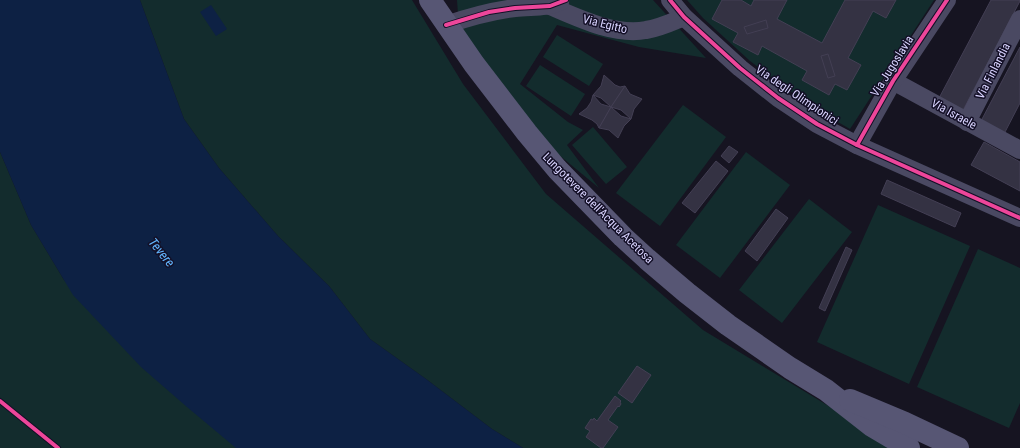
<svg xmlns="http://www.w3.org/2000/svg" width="1020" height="448" viewBox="0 0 1020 448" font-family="'Roboto Condensed',sans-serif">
<rect width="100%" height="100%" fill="#161421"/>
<g fill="#132c2d">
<path d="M140 0H412L463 84 546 194 703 330 898 448H523L492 429 426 379 370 339 329 286 278 236 219 168 184 119Z"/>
<path d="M457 0H653L706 58 639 47 557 25 520 84 568 122 583 130 567 145 599 188 553 150 459 29Z"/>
<path d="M687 0H934L850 129 810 106 750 61 703 18Z"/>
<path d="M557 35 603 64 589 86 543 57Z"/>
<path d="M540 65 585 94 571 116 526 86Z"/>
<path d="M683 105 726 137 660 226 616 193Z"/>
<path d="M593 127 627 167 606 184 572 145Z"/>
<path d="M0 152 31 225 64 280 243 448H0Z"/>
<path d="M746 152 790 185 720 278 676 245Z"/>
<path d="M809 199 852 232 782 323 739 290Z"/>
<path d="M878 205 970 246 909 384 817 342Z"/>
<path d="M978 249 1020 268V403L1009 428 917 387Z"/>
</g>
<g fill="#0d2144">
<path d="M0 0H140L184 119 219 168 278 236 329 286 370 339 426 379 492 429 523 448H236L187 407 141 367 73 295 31 225 0 152Z"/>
<path d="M211 5 227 29 216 36 200 12Z"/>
</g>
<g fill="#343243" stroke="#433f54">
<path d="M722 0H741L751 6 754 0H787L777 19 822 43 845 0H896L886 18 873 11 848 58 861 65 847 90 835 84 829 95 802 80 807 71 762 46 758 55 733 42 738 33 712 19Z"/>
<path d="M991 0H1020V1L962 112 938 100Z"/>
<path d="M766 20 768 28 747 34 744 27Z"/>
<path d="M1020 47V103L1004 134 981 121Z"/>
<path d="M828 54 835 76 828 78 821 56Z"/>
<path d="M604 75 615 85 620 87 625 86 611 107 601 98 593 95 601 86Z"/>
<path d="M625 86 630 94 642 99 634 109 631 119 621 110 611 107Z"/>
<path d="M593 95 601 104 611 107 599 128 597 124 592 120 579 114 587 108 591 102Z"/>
<path d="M611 107 621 116 631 119 624 126 618 138 609 130 599 128Z"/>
<path d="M984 142 1020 162V191L971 165Z"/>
<path d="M729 146 738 152 729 163 721 156Z"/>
<path d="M716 161 728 171 695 213 682 203Z"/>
<path d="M887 180 961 213 955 227 881 194Z"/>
<path d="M776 209 788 218 757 261 745 251Z"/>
<path d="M846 247 852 250 825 311 819 308Z"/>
<path d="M637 366 651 375 632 403 618 393Z"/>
<path d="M615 396 621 401 620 402 621 404 619 407 618 406 608 420 618 427 603 448H601L586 437 590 431 585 428 591 419 593 420 594 418 597 421Z"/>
</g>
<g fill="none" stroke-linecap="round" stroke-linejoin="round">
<g stroke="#4a4962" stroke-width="18">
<path d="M670 0 684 17 740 68 778 98 817 124 857 145 1020 218"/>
<path d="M550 6C578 18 615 36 646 30 659 28 672 22 684 17"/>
<path d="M446 25C469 17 491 11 515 8 531 6 546 8 560 2"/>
<path d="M893 81 1020 150"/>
<path d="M967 122 1020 19"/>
<path d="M857 145 893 81 947 0"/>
</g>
<g stroke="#575674" stroke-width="22">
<path d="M430 0 474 64 527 133 557 169 623 237 647 259 687 293 728 325 790 368 826 390 872 426 909 448"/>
<path d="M850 400 905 423 958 448"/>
</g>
<g stroke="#130f26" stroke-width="6">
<g id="cycleway">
<path d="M670 0 684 17 740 68 778 98 817 124 857 145 1020 218"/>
<path d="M446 25 489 12 515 8 550 6 566 0"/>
<path d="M857 145 893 81 947 0"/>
<path d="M0 401 58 448"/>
</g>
</g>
<use href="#cycleway" stroke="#ed469a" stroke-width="4"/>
</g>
<g text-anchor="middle" stroke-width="3" stroke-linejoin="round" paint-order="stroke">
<g font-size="12" fill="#d9d4ff" stroke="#130f26">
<text transform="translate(605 24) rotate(14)" y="4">Via Egitto</text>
<text transform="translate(892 66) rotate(-58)" y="4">Via Jugoslavia</text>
<text transform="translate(993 71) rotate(-63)" y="4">Via Finlandia</text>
<text transform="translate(797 95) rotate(34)" y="4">Via degli Olimpionici</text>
<text transform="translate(954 114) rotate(29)" y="4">Via Israele</text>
<text transform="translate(598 208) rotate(45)" y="4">Lungotevere dell'Acqua Acetosa</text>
</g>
<g font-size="13" font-style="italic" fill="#62b6ff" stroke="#130f26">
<text transform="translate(162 252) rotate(51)" y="5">Tevere</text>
</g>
</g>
</svg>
